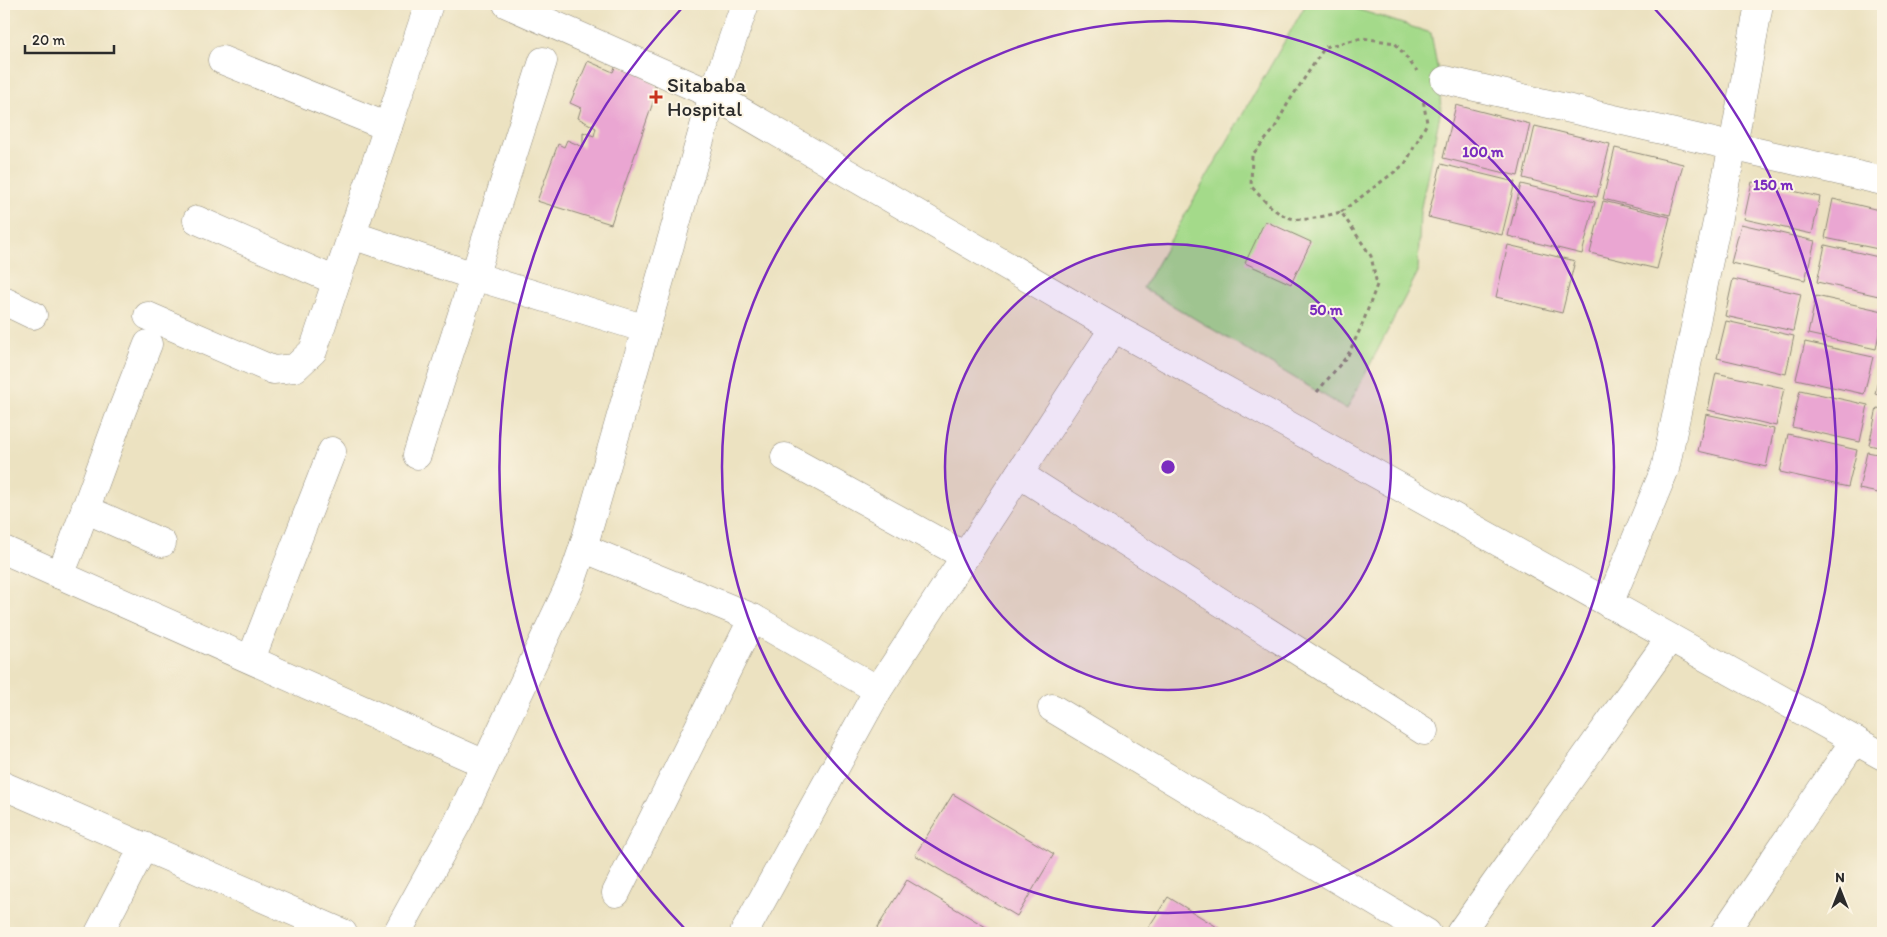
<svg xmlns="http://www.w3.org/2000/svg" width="1887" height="937" viewBox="0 0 1887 937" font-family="Itim,sans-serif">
<rect width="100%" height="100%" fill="#fcf5e5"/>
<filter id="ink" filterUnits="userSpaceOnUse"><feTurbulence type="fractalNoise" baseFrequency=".02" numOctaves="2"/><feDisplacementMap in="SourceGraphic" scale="10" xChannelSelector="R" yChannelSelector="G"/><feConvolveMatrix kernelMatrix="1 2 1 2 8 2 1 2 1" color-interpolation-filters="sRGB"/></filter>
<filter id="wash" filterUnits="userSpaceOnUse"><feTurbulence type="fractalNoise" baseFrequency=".0096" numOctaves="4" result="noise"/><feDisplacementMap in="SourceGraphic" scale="20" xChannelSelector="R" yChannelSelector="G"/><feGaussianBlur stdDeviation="1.12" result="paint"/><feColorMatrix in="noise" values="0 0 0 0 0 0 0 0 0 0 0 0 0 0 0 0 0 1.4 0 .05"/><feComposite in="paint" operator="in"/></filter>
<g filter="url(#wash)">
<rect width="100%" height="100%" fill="#ece2c1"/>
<path fill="#a4da8a" stroke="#68825a" d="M1306 4H1341L1431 33 1438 72 1441 109 1420 212 1418 272 1347 409 1143 288Z"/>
<g id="blocks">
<g fill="#eaa6d2">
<path d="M588 61 613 72 616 65 642 74 658 88 611 224 537 201 558 144 564 147 567 140 583 147V132L594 136 596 128 578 118 581 108 570 103Z"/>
<path d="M1456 105 1530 124 1518 176 1443 158Z"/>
<path d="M1535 126 1610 144 1597 197 1523 178Z"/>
<path d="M1615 148 1683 164 1670 215 1603 199Z"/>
<path d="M1441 164 1515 182 1502 235 1428 217Z"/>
<path d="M1752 182 1820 197 1812 234 1744 219Z"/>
<path d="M1521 184 1595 202 1582 254 1508 236Z"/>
<path d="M1833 199 1883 211V250L1825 238Z"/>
<path d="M1603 201 1670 217 1657 269 1590 253Z"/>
<path d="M1265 221 1311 242 1291 284 1245 263Z"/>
<path d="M1741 224 1815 241 1805 280 1731 263Z"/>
<path d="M1508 245 1575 261 1562 313 1496 297Z"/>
<path d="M1825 245 1883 258V297L1817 282Z"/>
<path d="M1733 279 1801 294 1793 331 1725 316Z"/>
<path d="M1816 296 1883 311 1876 349 1808 334Z"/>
<path d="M1726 321 1794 336 1786 374 1717 358Z"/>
<path d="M1805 342 1873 357 1864 394 1796 379Z"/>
<path d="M1882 361H1883V396L1875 394Z"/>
<path d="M1716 373 1784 388 1776 426 1708 410Z"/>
<path d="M1800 390 1868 405 1860 442 1792 427Z"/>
<path d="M1877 408 1883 409V448L1869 445Z"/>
<path d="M1706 414 1774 429 1766 467 1698 451Z"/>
<path d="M1788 434 1857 450 1848 487 1780 472Z"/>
<path d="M1867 452 1883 455V494L1859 489Z"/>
<path d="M953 794 1054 854 1017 916 915 855Z"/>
<path d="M907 880 996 933H874Z"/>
<path d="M1168 897 1227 933H1145Z"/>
</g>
</g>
</g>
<g filter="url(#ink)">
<use href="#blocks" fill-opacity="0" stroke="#8c8676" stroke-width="1"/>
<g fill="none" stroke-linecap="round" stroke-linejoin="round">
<g stroke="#8c8676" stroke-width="29">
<g id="minor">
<path d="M507 4 713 95 1114 328 1883 756"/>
<path d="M222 60 388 127"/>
<path d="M1445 80 1883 181"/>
<path d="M197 220 336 281"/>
<path d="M352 235 474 276 646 329"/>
<path d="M4 301 33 315"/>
<path d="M148 316 273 370 295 368 313 351 429 4"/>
<path d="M417 455 543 61"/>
<path d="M785 457 965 556"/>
<path d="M1019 474 1424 731"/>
<path d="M85 509 162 543"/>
<path d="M583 548 753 618 878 690"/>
<path d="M4 550 485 764"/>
<path d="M60 575 73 543 119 418 148 344"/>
<path d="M1609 604 1665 469 1733 146 1759 4"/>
<path d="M251 659 332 451"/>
<path d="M1052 708 1427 933"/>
<path d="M4 786 343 933"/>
<path d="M616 893 753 618"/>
<path d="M99 933 144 846"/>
<path d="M744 933 878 690 1114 328"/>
<path d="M1460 933 1670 638"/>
<path d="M1724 933 1855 740"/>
</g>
</g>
<g stroke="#8c8676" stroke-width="29">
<path id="tertiary" d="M397 933 458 822 572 580 583 548 713 95 745 4"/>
</g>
<g stroke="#8c8676" stroke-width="3" stroke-dasharray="4 4" stroke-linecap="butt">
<path d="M1341 212 1405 164 1427 123 1423 99"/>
<path d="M1317 392 1348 355 1362 325 1377 285 1371 256 1341 212C1293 224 1285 225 1251 186L1252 155 1273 131 1288 103 1325 47 1362 38 1395 43 1417 71"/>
</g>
<use href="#minor" stroke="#fff" stroke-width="28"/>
<use href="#tertiary" stroke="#fff" stroke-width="28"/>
</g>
</g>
<circle cx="1168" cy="467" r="223" fill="#7b2cbf" fill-opacity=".12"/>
<g fill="none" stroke="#7b2cbf" stroke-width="2.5">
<circle cx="1168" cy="467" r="223"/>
<circle cx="1168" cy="467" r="446"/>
<path d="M687 931A668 668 0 0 1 683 7M1653 7A668 668 0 0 1 1649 931"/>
</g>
<path fill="#c8321e" stroke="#fcf5e5" stroke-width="2" d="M653.5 89.5h5v5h5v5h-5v5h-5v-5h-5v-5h5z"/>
<g text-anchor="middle" stroke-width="4" stroke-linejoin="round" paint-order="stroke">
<g font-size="21" fill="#2b2b2b" stroke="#fcf5e5" text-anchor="start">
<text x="667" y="92">Sitababa<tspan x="667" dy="24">Hospital</tspan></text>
</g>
</g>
<circle cx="1168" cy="467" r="8" fill="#7b2cbf" stroke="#fcf5e5" stroke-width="2.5"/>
<g font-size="15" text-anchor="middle" font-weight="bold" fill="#7b2cbf" stroke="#fcf5e5" stroke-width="4" stroke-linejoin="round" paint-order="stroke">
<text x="1483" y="157">100 m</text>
<text x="1773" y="190">150 m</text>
<text x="1326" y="315">50 m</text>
</g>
<rect width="1887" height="937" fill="none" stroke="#fcf5e5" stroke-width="20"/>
<g transform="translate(1840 890)" stroke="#fcf5e5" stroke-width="4" paint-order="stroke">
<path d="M0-4L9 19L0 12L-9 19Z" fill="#2b2b2b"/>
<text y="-8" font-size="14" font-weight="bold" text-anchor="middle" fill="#2b2b2b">N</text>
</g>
<path d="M25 45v8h89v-8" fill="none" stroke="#2b2b2b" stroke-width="2.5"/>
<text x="32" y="45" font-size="15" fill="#2b2b2b" stroke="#fcf5e5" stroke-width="4" paint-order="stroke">20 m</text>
</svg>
